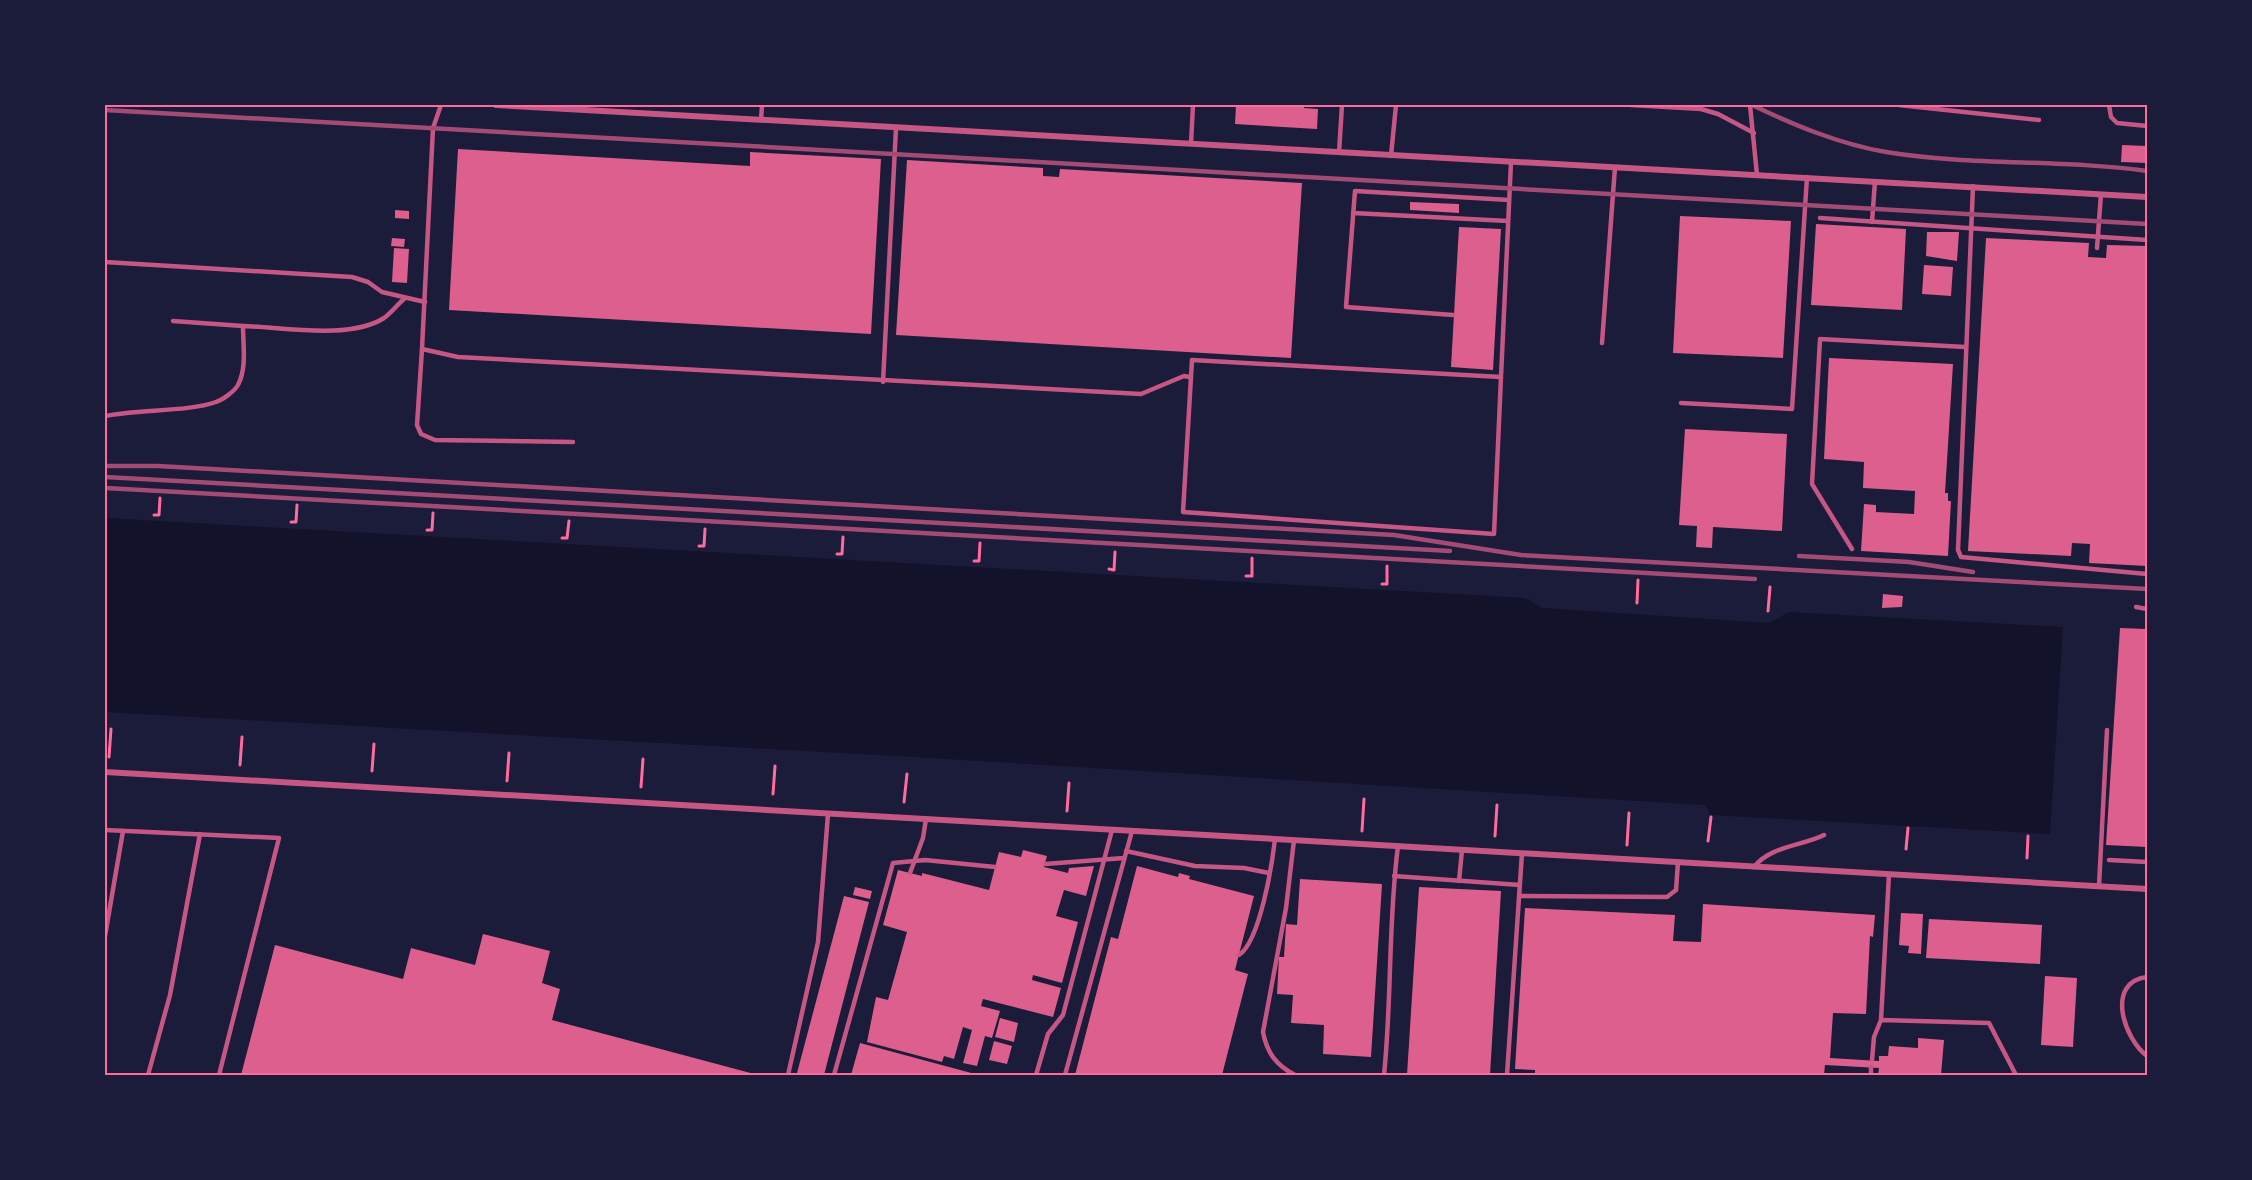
<svg xmlns="http://www.w3.org/2000/svg" width="2252" height="1180" viewBox="0 0 2252 1180" font-family="Quicksand,sans-serif">
<rect width="100%" height="100%" fill="#1b1b3a"/>
<path fill="#12122b" d="M105 518 1526 598 1542 608 1769 623 1789 612 2063 627 2050 834 1711 815 1705 805 913 757 105 712Z"/>
<g fill="#dd5f8e">
<path d="M1236 105H1304V108L1318 109 1317 129 1235 124Z"/>
<path d="M2122 145 2147 146V163L2121 162Z"/>
<path d="M458 149 750 166V152L881 159 871 334 449 310Z"/>
<path d="M907 160 1043 168V176L1059 177 1060 169 1302 183 1291 358 896 335Z"/>
<path d="M1410 202 1459 204V213L1410 210Z"/>
<path d="M395 210 409 211V219L395 218Z"/>
<path d="M1680 216 1791 221 1783 358 1673 353Z"/>
<path d="M1816 224 1906 229 1902 310 1811 305Z"/>
<path d="M1459 227 1501 229 1493 370 1451 367Z"/>
<path d="M1927 232H1959L1957 261 1926 256Z"/>
<path d="M392 238 405 239 404 247 391 246Z"/>
<path d="M1986 238 2089 243 2088 257 2106 258 2107 245 2147 246V566L2089 563 2090 544 2072 543 2071 556 1968 551Z"/>
<path d="M394 248 409 249 407 283 392 282Z"/>
<path d="M1924 265 1953 267 1951 296 1922 294Z"/>
<path d="M1829 358 1953 364 1945 493H1948V501H1951L1948 556 1861 551 1864 504 1876 505V512L1914 514 1915 491 1863 488 1864 462 1824 459Z"/>
<path d="M1685 429 1787 434 1782 531 1713 527 1712 548 1696 547 1697 526 1679 525Z"/>
<path d="M1883 594 1903 596 1902 607 1882 608Z"/>
<path d="M2120 628 2147 629V847L2106 845Z"/>
<path d="M1023 850 1047 856 1044 867 1068 873 1069 868 1094 866 1086 896 1064 890 1056 916 1078 922 1062 983 1033 975 1032 980 1061 988 1053 1017 983 999 981 1006 1000 1011 992 1038 985 1036 977 1066 963 1063 972 1030 963 1027 954 1059 944 1056 942 1062 867 1042 876 997 888 1000 907 932 883 925 898 870 922 876V873L989 890 999 852 1021 857Z"/>
<path d="M1137 866 1178 877 1179 873 1190 876 1189 879 1254 896 1235 970 1248 974 1222 1075H1075L1111 937 1118 939Z"/>
<path d="M1300 879 1382 884 1371 1057 1323 1054 1324 1025 1291 1023 1293 995 1277 994 1279 957H1284L1286 924 1297 925Z"/>
<path d="M855 887 872 891 870 899 853 895Z"/>
<path d="M1419 887 1501 891 1490 1075H1407Z"/>
<path d="M844 896 869 902 824 1075H804L797 1073Z"/>
<path d="M1703 904 1875 915 1873 937 1870 936 1866 1014 1833 1013 1830 1058 1879 1061V1056H1888L1889 1046 1918 1048V1038L1944 1040 1941 1075H1878L1879 1068 1825 1065 1824 1075H1535V1070L1515 1069 1525 908 1675 915 1673 941 1701 942Z"/>
<path d="M1901 913 1923 914 1921 954 1908 953 1909 946 1899 945Z"/>
<path d="M1929 919 2042 925 2040 964 1926 958Z"/>
<path d="M483 934 550 951 542 983 560 989 552 1020 758 1075H241L275 945 403 979 411 948 475 965Z"/>
<path d="M2045 976 2077 978 2073 1047 2041 1045Z"/>
<path d="M1000 1018 1018 1023 1014 1042 995 1037Z"/>
<path d="M994 1041 1012 1046 1007 1064 989 1060Z"/>
<path d="M860 1043 975 1074V1075H851Z"/>
</g>
<g fill="none" stroke-linecap="round" stroke-linejoin="round">
<g stroke="#ff6b9d" stroke-width="3">
<path d="M154 515H159L160 498"/>
<path d="M291 522H296L297 505"/>
<path d="M427 530H432L433 513"/>
<path d="M562 538H567L569 521"/>
<path d="M699 546H704L705 529"/>
<path d="M837 554H842L843 537"/>
<path d="M974 561H979L980 543"/>
<path d="M1109 569 1114 570 1115 552"/>
<path d="M1246 576H1252V558"/>
<path d="M1382 584H1387V566"/>
<path d="M1637 603 1638 580"/>
<path d="M1768 611 1770 587"/>
<path d="M109 757 111 729"/>
<path d="M240 765 242 737"/>
<path d="M372 771 374 744"/>
<path d="M507 781 509 753"/>
<path d="M641 787 643 759"/>
<path d="M773 794 775 766"/>
<path d="M904 802 907 774"/>
<path d="M1067 811 1069 783"/>
<path d="M1362 831 1364 799"/>
<path d="M1495 836 1497 805"/>
<path d="M1708 841 1711 817"/>
<path d="M1627 845 1629 813"/>
<path d="M1906 849 1908 828"/>
<path d="M2027 858 2028 836"/>
</g>
<g stroke="#c65784" stroke-width="4.5">
<path d="M441 105 433 128 422 349 458 357 1141 394 1184 376 1190 377"/>
<path d="M1631 105 1701 109 1718 114 1754 133"/>
<path d="M1750 105 1757 175"/>
<path d="M1899 105 2039 120"/>
<path d="M2109 105 2111 117 2117 123 2147 126"/>
<path d="M761 120 762 105"/>
<path d="M1191 144 1193 105"/>
<path d="M1339 153 1342 105"/>
<path d="M1391 156 1396 105"/>
<path d="M1973 186 1958 550 1961 557 2147 574"/>
<path d="M1353 213 1508 221"/>
<path d="M1820 218 2147 240"/>
<path d="M1872 222 1875 181"/>
<path d="M2097 248 2101 194"/>
<path d="M105 262 352 277 368 282 382 292 425 302"/>
<path d="M1453 315 1346 307 1355 191 1509 200"/>
<path d="M173 321 243 326"/>
<path d="M1602 343 1615 167"/>
<path d="M422 349 417 425 421 434 435 440 573 442"/>
<path d="M1501 377 1494 534 1183 512 1192 360 1501 377 1511 162"/>
<path d="M883 382 896 128"/>
<path d="M1681 403 1792 409 1807 177"/>
<path d="M105 416C138 409 188 412 216 402 222 400 234 392 238 385 247 368 243 345 243 326 282 327 350 340 384 318 391 313 397 305 404 299"/>
<path d="M1852 549 1812 484 1820 339 1965 347"/>
<path d="M2136 607 2147 609"/>
<path d="M105 830 279 838 219 1075"/>
<path d="M1294 840 1286 908 1263 1032C1267 1053 1276 1065 1295 1075"/>
<path d="M1126 851 1195 866 1244 868 1269 873"/>
<path d="M2109 860 2147 862"/>
<path d="M1045 864 1124 858"/>
<path d="M1754 867C1770 846 1802 846 1824 835"/>
<path d="M910 873 923 838 926 819"/>
<path d="M1394 876 1520 885"/>
<path d="M1459 881 1462 850"/>
<path d="M2099 886 2107 730"/>
<path d="M1519 896 1667 897 1676 890 1678 862"/>
<path d="M105 936 123 831"/>
<path d="M1239 955C1260 941 1272 865 1275 839"/>
<path d="M2147 977C2105 982 2124 1039 2147 1056"/>
<path d="M1881 1020 1889 874"/>
<path d="M1872 1060 1874 1037 1881 1020 1989 1023 2016 1075"/>
<path d="M148 1075 170 995 200 834"/>
<path d="M788 1075 818 942 828 814"/>
<path d="M834 1075 893 863 925 860 995 867"/>
<path d="M1036 1075 1048 1034 1063 1015 1112 830"/>
<path d="M1065 1075 1132 831"/>
<path d="M1384 1075C1392 999 1388 922 1398 846"/>
<path d="M1507 1075 1522 853"/>
<path d="M1871 1075V1067"/>
</g>
<g stroke="#c65784" stroke-width="6">
<path d="M496 105 2147 197"/>
<path d="M105 772 2147 889"/>
</g>
<g stroke="#a44b75" stroke-width="4.5">
<path d="M1752 105C1794 125 1839 144 1886 152 1972 166 2061 159 2147 171"/>
<path d="M105 110 2147 224"/>
<path d="M105 466H158L1394 535 1521 555 2147 589"/>
<path d="M105 477 1450 551"/>
<path d="M105 488 1755 579"/>
<path d="M1799 556 1909 562 1973 572"/>
</g>
</g>
<rect width="2252" height="1180" fill="none" stroke="#1b1b3a" stroke-width="213"/>
<rect x="106" y="106" width="2040" height="968" fill="none" stroke="#ff6b9d" stroke-width="2"/>
</svg>
